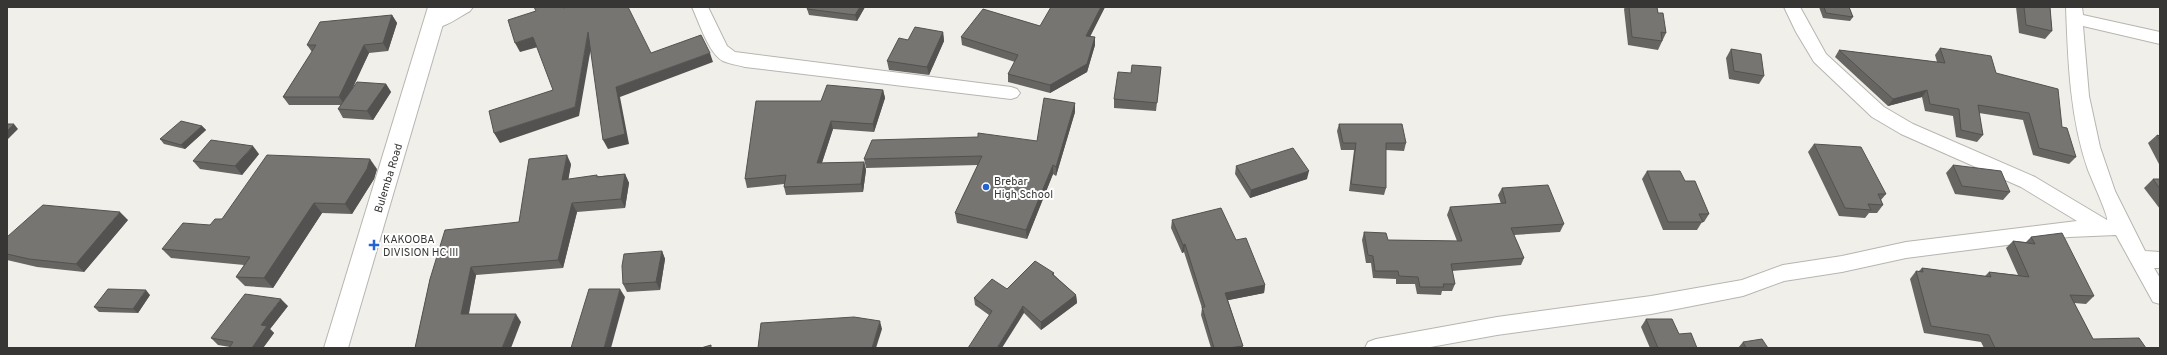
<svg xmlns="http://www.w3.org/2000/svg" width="2167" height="355" viewBox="0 0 2167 355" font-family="Overpass,sans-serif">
<rect width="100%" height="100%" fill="#f1efea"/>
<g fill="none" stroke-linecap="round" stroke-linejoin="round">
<g stroke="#b7b5b1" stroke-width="2">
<g id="minor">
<path d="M692 7H708L727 46 735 52 1011 87 1017 89 1020 93 1017 97 1011 99 745 67C738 65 730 64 723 61 709 54 699 22 692 7Z"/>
<path d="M1784 7H1800L1826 54 1884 107 1913 124 2035 177 2107 220C2109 217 2091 178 2088 170 2070 118 2068 62 2066 7H2082L2083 15 2160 32V44L2083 26 2089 96 2100 147 2115 191 2145 251 2160 252V268H2154L2160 278V304L2153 302 2116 235 2069 237 1906 258 1842 272 1784 281 1743 296 1651 314 1497 335 1425 348H1365L1368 342 1376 339 1497 317 1651 296 1742 280 1783 265 1842 256 1906 242 2077 221 2021 187 1901 134 1872 117 1814 62 1796 32Z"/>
</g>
</g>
<g stroke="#b7b5b1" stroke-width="2">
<path id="tertiary" d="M447 7H473L470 11C457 18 442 31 427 27L424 22 427 17Z"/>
</g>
<g stroke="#b7b5b1" stroke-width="2">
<path id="secondary" d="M428 7H448L348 348H324Z"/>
</g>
<use href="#minor" fill="#fff" fill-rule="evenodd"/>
<use href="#tertiary" fill="#fff" fill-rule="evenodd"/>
<use href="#secondary" fill="#fff" fill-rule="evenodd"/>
</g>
<g fill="#666562">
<path d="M865 7 857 21 809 15 807 9Z"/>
<path d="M1105 7 1090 37H1095V45L1087 72 1050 93 1008 82V74L1015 62 962 45 961 37 1040 26Z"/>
<path d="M1625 7H1657L1658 13 1666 33 1658 50 1628 45 1624 9Z"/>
<path d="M1819 7H1849L1853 17 1850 21 1823 18Z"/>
<path d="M2016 7H2050L2052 31 2045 39 2019 33Z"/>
<path d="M392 15 397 23 388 51 369 53 352 88 386 84 391 92 373 120 343 118 338 109 341 105H289L283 97 312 52 307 45Z"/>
<path d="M943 32 944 41 929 75 889 70 887 61 908 40Z"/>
<path d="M1940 48 1996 73 2062 127 2076 157 2069 164 2033 155 2023 120 1979 113 1983 135 1977 142 1956 137 1953 116 1925 111 1922 97 1888 106 1835 57 1839 50 1937 62 1935 55Z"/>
<path d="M1731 49 1764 76 1759 84 1729 79 1726 58Z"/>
<path d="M1160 75 1156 111 1114 108V99Z"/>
<path d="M883 90 885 98 874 132 833 129 822 163 864 162 866 170 863 192 786 195 784 187V184L747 188 745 179 821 101Z"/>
<path d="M1075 112 1056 176 1053 174 1027 239 957 223 955 213 978 165 866 168 864 159 1037 141Z"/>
<path d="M1339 124 1406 143 1404 151 1386 150V188L1384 195 1349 191 1354 150H1341L1337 131Z"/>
<path d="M202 126 206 130 185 149 164 144 160 139Z"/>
<path d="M2157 135 2160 136V166L2148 143Z"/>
<path d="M1814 144 1886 194 1881 200 1883 205 1877 213H1869L1865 218 1839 216 1808 152Z"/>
<path d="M259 154 242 175 200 169 193 161Z"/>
<path d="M571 164 568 179 625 174 629 183 625 208 577 212 563 268 476 275 469 314 521 322 415 348 430 279 519 222Z"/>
<path d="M1953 165 2010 192 2003 200 1955 194 1946 173Z"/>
<path d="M1236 166 1307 179 1250 198 1235 174Z"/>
<path d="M377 169 374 179 352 214 322 213 273 288 245 286 236 277 244 265 171 258 162 249 222 219Z"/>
<path d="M1647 171 1685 181 1709 214 1704 222H1702L1697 230H1663L1642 179Z"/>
<path d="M2153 179H2160V209L2144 188Z"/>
<path d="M1502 188 1564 224 1560 232 1514 235 1524 258 1521 265 1452 271 1455 284 1452 291H1442L1441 295 1417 294 1415 284H1396V279L1373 278 1371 263H1366L1362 240 1364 232 1388 240 1457 241 1447 215 1450 207 1501 204 1498 195Z"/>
<path d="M128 220 84 272 37 267 7 260V237Z"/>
<path d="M1172 220 1236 240 1265 285 1264 293 1228 300 1243 346 1242 348H1211L1201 315 1202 308 1184 252 1182 253 1171 228Z"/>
<path d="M2031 237 2094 296 2086 304 2074 303 2093 339 2146 348H1984L1981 342 1924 333 1910 279 1916 271 1918 272 1922 268 1985 276 1989 272 2018 275 2006 248 2013 241 2026 242Z"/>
<path d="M662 251 665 259 660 290 627 292 623 284Z"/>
<path d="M1054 273V275L1076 295 1077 303 1041 330 1024 313 989 315 975 305 974 298 1007 289Z"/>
<path d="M150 295 138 313 99 312 94 307Z"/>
<path d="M288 306 270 329 274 333 263 348H229L230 347 218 345 211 338Z"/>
<path d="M1646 319 1679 334 1697 348H1650L1641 327Z"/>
<path d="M1743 342 1768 348H1738Z"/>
</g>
<g fill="#535250">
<path d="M860 7H865L857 21 855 15Z"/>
<path d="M1101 7H1105L1086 44V36Z"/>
<path d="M392 15 397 23 388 51 383 43Z"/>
<path d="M588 32 592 42 579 116 500 143 494 133 575 107Z"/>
<path d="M943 32 944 41 929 75 927 67Z"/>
<path d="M533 37 538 47 520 52 515 43Z"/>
<path d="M1095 37V45L1087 72 1050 93V85Z"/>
<path d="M364 45 369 53 345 105 339 97Z"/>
<path d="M710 53 713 62 620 97 629 144 608 149 603 140 616 87Z"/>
<path d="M386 84 391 92 373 120 367 111Z"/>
<path d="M883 90 885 98 874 132 873 124Z"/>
<path d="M1927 90 1922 97 1888 106 1893 99Z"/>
<path d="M1075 103V112L1056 176V167Z"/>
<path d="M831 121 833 129 819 171 817 163Z"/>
<path d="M14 124 18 129 7 140V131Z"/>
<path d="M202 126 206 130 185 149 181 145Z"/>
<path d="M253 146 259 154 242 175 235 166Z"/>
<path d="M567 155 571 164 567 188 562 180Z"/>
<path d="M370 159 377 169 374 179 352 214 345 204Z"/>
<path d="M864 162 866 170 863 192 861 184Z"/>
<path d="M1053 165V174L1027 239 1026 230Z"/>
<path d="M1309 171 1307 179 1250 198 1251 190Z"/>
<path d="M625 174 629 183 625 208 621 199Z"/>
<path d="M314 203 322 213 273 288 264 278Z"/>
<path d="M572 203 577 212 563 268 558 260Z"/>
<path d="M120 212 128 220 84 272 76 264Z"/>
<path d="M1185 244 1184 252 1182 253 1183 245Z"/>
<path d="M662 251 665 259 660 290 656 282Z"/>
<path d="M471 267 476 275 467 322 461 314Z"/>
<path d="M1265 285 1264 293 1224 301 1225 293Z"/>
<path d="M620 289 625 297 611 348H604Z"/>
<path d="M146 290 150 295 138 313 133 309Z"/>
<path d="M1076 295 1077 303 1041 330V322Z"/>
<path d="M281 299 288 306 270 329 274 333 263 348H252L261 325Z"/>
<path d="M1023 306 1024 313 1002 348H997Z"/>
<path d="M516 314 521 322 511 348H502Z"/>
<path d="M880 321 882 329 876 348H872Z"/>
</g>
<g fill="#777572" stroke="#535250">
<path d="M534 7H562L563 8 567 7H628L651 53 701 35 710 53 616 87 625 134 603 140 588 32 575 107 494 133 489 111 553 90 533 37 515 43 508 20 536 11Z"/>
<path d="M808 7H860L855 15 807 9Z"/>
<path d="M1051 7H1101L1086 36 1095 37 1087 64 1050 85 1008 74 1018 55 961 37 983 9 1040 26Z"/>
<path d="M1629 7H1657L1658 13H1663L1666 33 1661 32 1662 41 1632 37Z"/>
<path d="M1824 7H1849L1853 17 1826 13Z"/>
<path d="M2024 7H2050L2052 31 2026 25Z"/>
<path d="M392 15 383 43 364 45 339 97H283L316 45H307L320 22Z"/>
<path d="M915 27 943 32 927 67 887 61 899 38 908 40Z"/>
<path d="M1940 48 1991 56 1996 73 2058 89 2062 127 2067 128 2076 157 2039 148 2029 113 1978 105 1983 135 1961 130 1959 109 1930 104 1927 90 1893 99 1839 50 1945 63Z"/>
<path d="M1731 49 1761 54 1764 76 1734 71Z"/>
<path d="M1132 65 1161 67 1157 103 1114 99 1118 72 1131 73Z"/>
<path d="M357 82 386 84 367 111 338 109Z"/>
<path d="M827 85 883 90 873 124 831 121 817 163 864 162 861 184 784 187 786 175 745 179 756 101H821Z"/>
<path d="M1044 98 1075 103 1056 167 1053 165 1026 230 955 213 982 156 864 159 872 140 978 137V133L1037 141Z"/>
<path d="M181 121 202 126 181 145 160 139Z"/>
<path d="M7 124H14L7 131Z"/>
<path d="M1339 124H1402L1406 143H1386V188L1351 184 1356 143H1343Z"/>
<path d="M2157 135 2160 136V141Z"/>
<path d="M211 140 253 146 235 166 193 161Z"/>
<path d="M1814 144 1861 147 1886 194H1878L1883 205 1868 204 1871 210 1845 208Z"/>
<path d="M1293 148 1309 171 1251 190 1236 166Z"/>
<path d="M267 155 370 159 367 169 345 204 314 203 264 278 236 277 250 257 162 249 183 223 210 225 215 219H222Z"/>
<path d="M567 155 562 180 597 175V177L625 174 621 199 572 203 558 260 471 267 461 314H516L502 348H415L430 279 445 230 519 222 529 159Z"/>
<path d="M1953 165 2001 171 2010 192 1962 186Z"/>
<path d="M1647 171H1680L1685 181H1695L1709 214H1699L1703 222H1668Z"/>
<path d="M2153 179H2160V189Z"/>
<path d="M1548 185 1564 224 1511 228 1524 258 1451 264 1455 284H1443L1444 287H1420L1418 277 1399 276 1398 271H1375L1373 256 1368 255 1364 232 1386 233 1388 240 1462 241 1450 207 1506 203 1502 188Z"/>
<path d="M43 205 120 212 76 264 29 259 7 254V237Z"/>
<path d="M1221 208 1236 240 1246 238 1265 285 1225 293 1243 346 1228 348H1214L1202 307H1205L1185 244 1183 245 1172 220Z"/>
<path d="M2062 233 2094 296 2070 295 2093 339 2139 338 2146 348H1995L1989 335 1931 326 1916 271 1923 272 1922 268 1991 277 1989 272 2029 277 2013 241 2035 244 2031 237Z"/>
<path d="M662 251 656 282 623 284 622 266 624 254Z"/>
<path d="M1035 261 1054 273 1052 274 1076 295 1041 322 1023 306 997 348H968L992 311 974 298 992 279 1007 289Z"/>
<path d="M108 289 146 290 133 309 94 307Z"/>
<path d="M589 289H620L604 348H571Z"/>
<path d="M245 294 281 299 261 325 267 326 252 348H229L233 342 211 338Z"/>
<path d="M854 317 880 321 872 348H758L761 323Z"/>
<path d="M1646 319H1672L1679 334 1691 333 1697 348H1658Z"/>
<path d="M1762 339 1768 348H1746L1743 342Z"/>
<path d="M711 345V348H701Z"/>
</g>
<g fill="#2364d0" stroke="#fff" stroke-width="1.5">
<circle cx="986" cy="187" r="4"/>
<path d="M372 239h4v4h4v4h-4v4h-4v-4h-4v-4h4z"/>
</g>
<g text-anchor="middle" stroke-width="4" stroke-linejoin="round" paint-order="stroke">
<g font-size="11" fill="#373634" stroke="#fff">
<text transform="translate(388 178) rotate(-73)" y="4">Bulemba Road</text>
</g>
<g font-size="11" fill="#373634" stroke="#fff" text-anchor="start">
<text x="994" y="185">Brebar<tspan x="994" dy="13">High School</tspan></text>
<text x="383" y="243">KAKOOBA<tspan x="383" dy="13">DIVISION HC III</tspan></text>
</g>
</g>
<rect width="2167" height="355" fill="none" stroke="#373634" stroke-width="16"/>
</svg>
